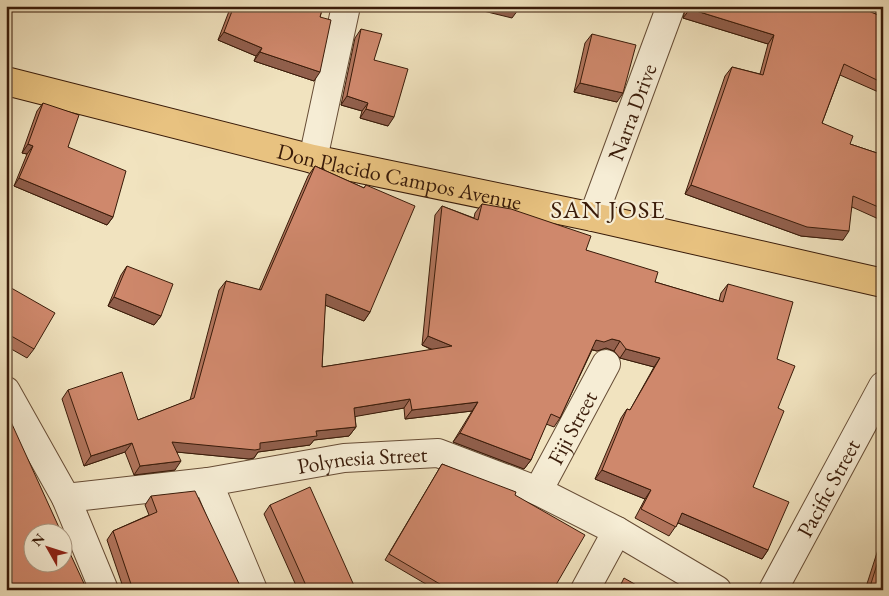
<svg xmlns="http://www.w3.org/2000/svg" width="889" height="596" viewBox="0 0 889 596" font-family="'EB Garamond',serif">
<rect width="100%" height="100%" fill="#f1e3bf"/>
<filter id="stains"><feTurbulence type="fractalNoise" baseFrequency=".004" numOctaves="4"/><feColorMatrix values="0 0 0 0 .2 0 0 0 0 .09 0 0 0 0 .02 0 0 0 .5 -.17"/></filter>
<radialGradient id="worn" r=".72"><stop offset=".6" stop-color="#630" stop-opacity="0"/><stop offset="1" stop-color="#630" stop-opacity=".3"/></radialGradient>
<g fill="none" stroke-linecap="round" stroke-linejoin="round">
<g stroke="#674d36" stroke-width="30">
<g id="minor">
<path d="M866 6 883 12"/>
<path d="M313 159 346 6"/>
<path id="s1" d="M593 217 671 6"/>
<path d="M6 391 66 498 104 590"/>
<path d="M208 482 253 590"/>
<path id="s2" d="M538 491 606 364"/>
<path id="s3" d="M66 498 208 482 344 458 438 453 538 491 617 531 717 590"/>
<path d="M585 590 617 531"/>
<path id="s4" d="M773 590 883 386"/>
</g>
</g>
<g stroke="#391b09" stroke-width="30">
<g id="major">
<path id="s5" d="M6 81 313 159 593 217 883 283"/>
</g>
</g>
<use href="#minor" stroke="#f6edd5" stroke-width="28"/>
<use href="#major" stroke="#e8c280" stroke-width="28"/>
</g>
<g fill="#b2755d" stroke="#391b09">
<path d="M231 6H323L320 17 314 81 254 61 256 56 218 40Z"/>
<path d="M686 6H860L861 8 883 17V94L840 75 822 123 850 144 883 155V221L852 207 843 240 801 236 685 194 725 76 732 67 760 74 768 44 683 18Z"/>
<path d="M361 29 374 60 388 126 360 118 362 111 341 105 355 38Z"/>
<path d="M592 34 617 102 574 92 585 43Z"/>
<path d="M43 103 68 147 113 217 107 225 14 186 27 154 22 153 37 111Z"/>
<path d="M315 166 364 188 366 185 370 312 364 321 325 305 322 367 432 350 422 345 435 215 442 206 474 218 475 213 482 204 586 250 655 282 719 301 721 293 728 284 777 359 778 408 753 487 768 550 762 559 678 523 669 536 635 518 645 499 595 479 621 418 627 409 630 410 654 367 620 358 614 351 606 348 597 351 592 350 560 418 554 427 546 424 531 460 524 469 453 442 472 411 405 419 404 408 355 416 356 427 349 436 314 440 310 445 258 452 254 458 249 459 177 452 175 470 134 475 125 452 84 466 62 399 68 390 138 420 190 400 219 290 226 281 259 290 308 176Z"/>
<path d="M127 266 161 316 154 325 108 306 121 275Z"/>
<path d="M6 285 34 349 27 358 6 346Z"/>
<path d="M442 464 515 495 553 590H436L385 560Z"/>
<path d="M151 496 242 590H124L107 540 113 531 149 515 145 505Z"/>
<path d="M270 505 356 590H298L264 514Z"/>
<path d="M883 534V590H865Z"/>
</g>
<g fill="#915f4c" stroke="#391b09">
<path d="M159 6H173L170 10Z"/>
<path d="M472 6H505L518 10 512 18 471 8Z"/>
<path d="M647 6H655L653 8Z"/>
<path d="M690 9 774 35 768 44 683 18Z"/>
<path d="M224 32 262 48 256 56 218 40Z"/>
<path d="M260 52 320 72 314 81 254 61Z"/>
<path d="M580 83 623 93 617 102 574 92Z"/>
<path d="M347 96 368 103 362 111 341 105Z"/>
<path d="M366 109 394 117 388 126 360 118Z"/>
<path d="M28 144 33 146 27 154 22 153Z"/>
<path d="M19 178 113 217 107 225 14 186Z"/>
<path d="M691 185 849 231 843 240 801 236 685 194Z"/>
<path d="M326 294 370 312 364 321 320 303Z"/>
<path d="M114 297 161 316 154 325 108 306Z"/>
<path d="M428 336 452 346 445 355 422 345Z"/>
<path d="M612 339 620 341 614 351 606 348 597 351 590 349 596 340Z"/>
<path d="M626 349 660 358 654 367 620 358Z"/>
<path d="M410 399 404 408 347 418 354 408Z"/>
<path d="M478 402 472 411 405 419 412 410Z"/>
<path d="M356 427 349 436 314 440 310 445 258 452 254 458 249 459 166 451 172 442 316 431Z"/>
<path d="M460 433 531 460 524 469 453 442Z"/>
<path d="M132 443 125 452 84 466 91 456Z"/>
<path d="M181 461 175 470 134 475 140 466Z"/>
<path d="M602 470 651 490 645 499 595 479Z"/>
<path d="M682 513 768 550 762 559 676 522Z"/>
</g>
<g fill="#cf886c" stroke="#391b09">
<path d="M234 6H323L320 17 331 20 320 72 260 52 262 48 224 32Z"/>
<path d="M505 6H519L518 10Z"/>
<path d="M690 6H860L861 8 883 17V83L844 64 822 123 853 136 850 144 883 155V209L853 196 849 231 807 227 691 185 732 67 763 75 774 35 690 9Z"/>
<path d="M361 29 382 34 374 60 408 69 394 117 366 109 368 103 347 96Z"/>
<path d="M592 34 636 45 623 93 580 83Z"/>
<path d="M43 103 79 115 68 147 126 171 113 217 19 178 33 146 28 144Z"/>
<path d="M315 166 364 188 366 185 415 206 370 312 326 294 322 367 452 346 428 336 442 206 478 220 482 204 511 209 591 236 586 250 658 272 655 282 723 302 728 284 793 302 777 359 795 366 778 408 784 411 753 487 789 502 768 550 682 513 676 527 641 509 651 490 602 470 627 409 630 410 660 358 626 349 620 341 612 339 604 342 596 340 560 418 551 414 531 460 460 433 478 402 412 410 410 399 354 408 356 427 316 431 317 436 260 443V449L255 450 172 442 181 461 140 466 132 443 91 456 68 390 122 372 138 420 194 398 226 281 261 290Z"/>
<path d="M127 266 173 284 161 316 114 297Z"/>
<path d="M6 285 55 313 34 349 6 333Z"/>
<path d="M6 411 62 534H32V564H62V536L87 590H6Z"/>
<path d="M442 464 516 492 515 495 585 535 553 590H450L389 554Z"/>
<path d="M310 487 356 590H308L270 505Z"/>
<path d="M195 491 242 590H133L113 531 157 512 151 496Z"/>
<path d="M883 545V590H869Z"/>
<path d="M624 578 645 590H618Z"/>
</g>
<g text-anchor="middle" stroke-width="4.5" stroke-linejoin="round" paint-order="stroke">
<g font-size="22" fill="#391b09" stroke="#f6edd5">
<text dy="8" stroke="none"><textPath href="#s1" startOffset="112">Narra Drive</textPath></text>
<text dy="8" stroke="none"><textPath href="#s5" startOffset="405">Don Placido Campos Avenue</textPath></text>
<text dy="8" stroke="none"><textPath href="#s2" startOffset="72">Fiji Street</textPath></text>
<text dy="8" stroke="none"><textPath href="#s3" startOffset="299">Polynesia Street</textPath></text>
<text dy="8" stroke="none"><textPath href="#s4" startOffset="116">Pacific Street</textPath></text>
</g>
<g font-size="25" letter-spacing="1" fill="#391b09" stroke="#f6edd5">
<text x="608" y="218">SAN JOSE</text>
</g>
</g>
<rect width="889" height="596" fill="none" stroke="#f1e3bf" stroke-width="25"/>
<rect x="8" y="8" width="874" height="581" fill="none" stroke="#391b09" stroke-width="2.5"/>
<rect x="12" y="12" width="864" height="571" fill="none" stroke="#391b09"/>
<g transform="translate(48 548) rotate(309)"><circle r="24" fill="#f6edd5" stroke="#aa9983"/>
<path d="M0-4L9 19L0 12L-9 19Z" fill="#8f2418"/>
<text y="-8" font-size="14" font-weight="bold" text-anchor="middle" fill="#391b09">N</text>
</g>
<rect width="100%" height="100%" filter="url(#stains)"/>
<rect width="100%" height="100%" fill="url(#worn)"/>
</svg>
